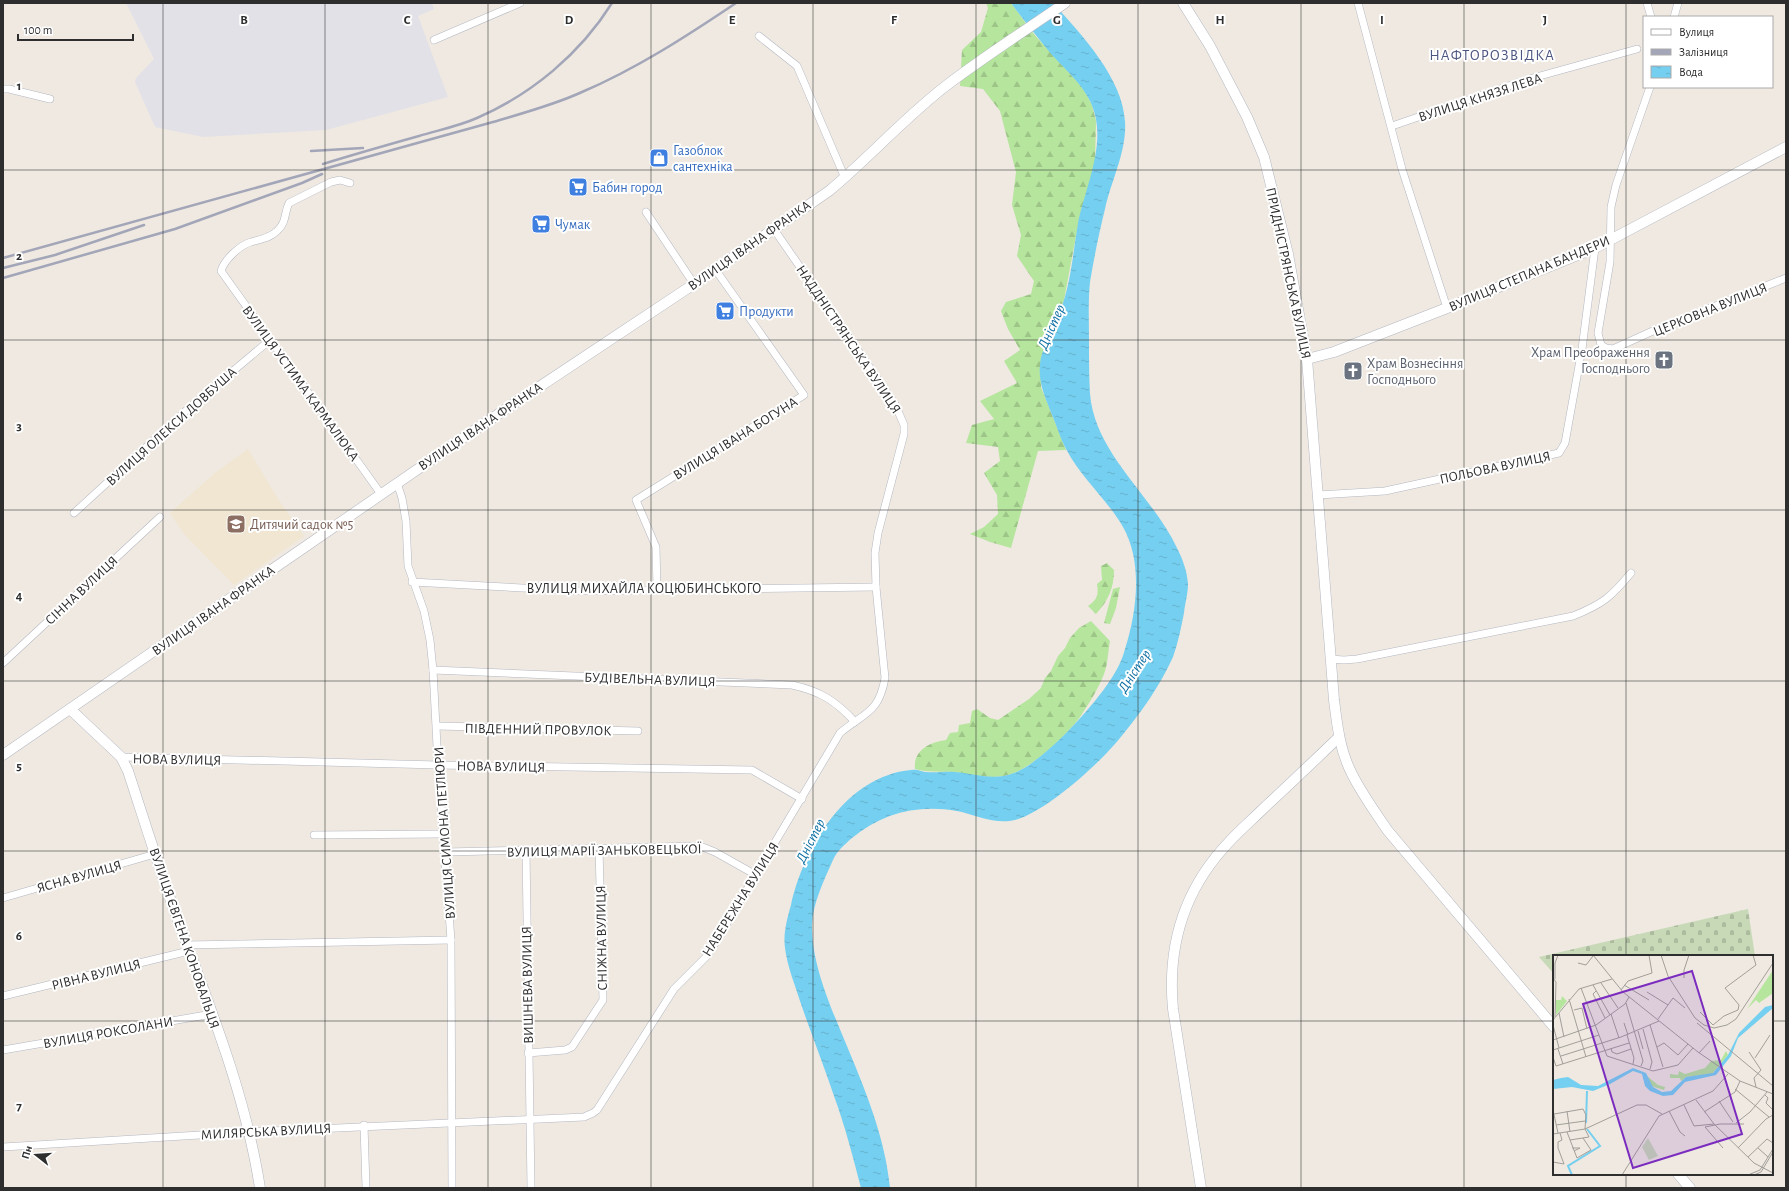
<svg xmlns="http://www.w3.org/2000/svg" width="1789" height="1191" viewBox="0 0 1789 1191" font-family="'Alegreya Sans',sans-serif">
<defs>
<pattern id="forest-firs" width="22" height="20" patternUnits="userSpaceOnUse"><rect width="22" height="20" fill="#b6e59e"/><path d="M5 1l3.5 6h-7zM16 11l3.5 6h-7z" fill="#9dc588"/></pattern>
<pattern id="cemetery-stones" width="16" height="16" patternUnits="userSpaceOnUse"><rect width="16" height="16" fill="#c8d9b8"/><path d="M2 7V4a2 2 0 0 1 4 0v3zM10 15v-3a2 2 0 0 1 4 0v3z" fill="#acbb9e"/></pattern>
<pattern id="water-ripples" width="26" height="14" patternUnits="userSpaceOnUse"><rect width="26" height="14" fill="#75cff0"/><path d="M2 4q2-2 4 0t4 0M15 11q2-2 4 0t4 0" fill="none" stroke="#66b2ce"/></pattern>
</defs>
<rect width="100%" height="100%" fill="#efe9e1"/>
<path fill="#e3e1e8" d="M126 3H432L434 9 418 16 448 97 326 130 203 137 155 127 135 82 136 78 154 59Z"/>
<path fill="#f0e6d1" d="M248 449 280 502 304 536 234 585 184 534 170 513 216 472Z"/>
<g fill="url(#forest-firs)">
<path d="M986 3H1011L1033 33 1083 88 1092 105 1096 121 1095 164 1080 215 1064 300 1049 337 1041 387 1066 450 1038 451 1011 548 990 542 970 534 984 527 998 514 997 495 984 473 1000 461 998 447 966 443 972 425 994 419 980 401 1017 383 1004 361 1020 350 1008 329 1001 311 1006 302 1031 294 1034 281 1017 256 1021 235 1012 205 1016 172 1000 111 983 89 960 86 962 50 981 32 988 8Z"/>
<path d="M1107 563 1114 570C1114 588 1108 601 1096 614L1088 606C1097 600 1099 595 1097 584L1102 580 1101 566Z"/>
<path d="M1120 587 1116 608 1110 624 1104 623 1113 589Z"/>
<path d="M1091 621 1110 641C1108 651 1108 664 1104 674 1099 687 1090 702 1082 714 1070 733 1030 770 1008 775 989 780 973 774 954 772 941 771 928 773 915 769 913 751 929 742 946 740L950 733 958 732 959 725 970 723 972 711 977 709 990 718 998 720 1029 699 1041 688 1045 678 1051 671 1058 656 1065 648 1070 638 1079 628Z"/>
</g>
<path fill="url(#cemetery-stones)" d="M1748 909 1755 956H1554V974L1539 957Z"/>
<path fill="url(#water-ripples)" d="M1011 3H1053C1081 34 1123 78 1125 122 1127 151 1111 181 1105 209 1099 233 1094 258 1090 282 1088 302 1089 322 1089 342 1089 360 1089 377 1090 394 1095 454 1153 496 1177 548 1183 560 1187 571 1188 584 1188 594 1185 603 1184 613 1181 628 1178 643 1173 657 1160 686 1140 714 1120 738 1100 763 1046 812 1015 820 996 825 976 815 957 811 918 804 882 813 852 838 844 845 837 851 833 860 824 880 813 903 812 924 811 962 830 1005 844 1039 864 1087 885 1136 890 1188H861C853 1157 845 1126 834 1096 823 1063 810 1031 799 998 794 982 787 965 785 948 783 934 787 919 791 905 804 847 846 776 911 770 919 769 918 771 926 772 936 773 946 771 955 772 976 774 994 781 1014 773 1042 763 1092 708 1109 682 1116 672 1122 661 1125 649 1137 612 1143 562 1123 527 1107 499 1081 478 1066 449 1060 438 1057 426 1052 415 1046 399 1038 383 1040 365 1041 348 1057 320 1063 303 1071 280 1074 247 1078 223 1086 184 1109 140 1090 101 1081 83 1066 70 1052 55 1038 38 1024 21 1011 3Z"/>
<g fill="none" stroke-linecap="round" stroke-linejoin="round">
<g stroke="#b4b7c1" stroke-width="8">
<g id="street">
<path d="M1358 3 1402 169 1447 308"/>
<path d="M1647 3 1651 17"/>
<path d="M1674 17 1678 3"/>
<path d="M759 36 797 66 845 178"/>
<path d="M434 40 520 3"/>
<path d="M1650 87 1616 185 1611 207 1610 262 1598 333 1601 345 1606 348 1613 349 1655 330 1786 278"/>
<path d="M3 89H9L50 99"/>
<path d="M1392 126 1529 79 1637 49"/>
<path d="M350 183 340 180 331 182 289 203C284 213 287 222 277 231 270 238 261 239 251 242 240 245 224 260 221 271L381 494"/>
<path d="M646 212 694 284"/>
<path d="M397 483 402 498 406 521 408 566 424 611 430 640 433 670 438 765 451 940 452 1188"/>
<path d="M1318 495 1385 491 1559 453 1565 443 1582 349 1595 248"/>
<path d="M74 513 190 407 270 340"/>
<path d="M412 582 580 591 876 587"/>
<path d="M657 590 656 547 636 500 804 395 715 269"/>
<path d="M1330 659 1344 660 1357 659 1573 616C1603 604 1611 597 1631 573"/>
<path d="M3 663 160 517"/>
<path d="M433 670 792 685C820 691 836 701 855 722"/>
<path d="M437 726 638 731"/>
<path d="M121 757 438 765 752 770 802 799"/>
<path d="M314 835 443 834"/>
<path d="M526 850 531 1188"/>
<path d="M446 852 700 846 715 852 756 875"/>
<path d="M3 898 155 854"/>
<path d="M186 945 451 940"/>
<path d="M3 996 189 951"/>
<path d="M3 1050 212 1014"/>
<path d="M528 1053 565 1050 572 1047 603 1000 599 848"/>
<path d="M364 1125 366 1188"/>
<path d="M3 1147 249 1132 584 1117 593 1113 597 1110 674 989 708 955 840 733C865 712 879 713 885 678L876 587 875 553 878 533 904 434V425L895 404 773 228"/>
</g>
</g>
<g stroke="#b4b7c1" stroke-width="11">
<g id="secondary">
<path d="M1183 3 1210 46 1247 117 1264 157 1288 254 1307 359 1334 700C1337 725 1340 751 1352 774 1362 794 1375 812 1388 831L1554 1027"/>
<path d="M1307 359 1334 352 1447 308 1595 248 1786 147"/>
<path d="M70 709 121 757 128 771C147 829 165 888 187 945 217 1025 247 1104 260 1188"/>
<path d="M3 755 476 429 694 284 829 191C870 157 905 117 947 85 985 56 1026 30 1065 3"/>
<path d="M1678 1174 1690 1188"/>
<path d="M1201 1188 1173 1009C1167 945 1184 889 1229 842 1241 829 1254 818 1266 806 1291 783 1315 760 1339 737"/>
</g>
</g>
<use href="#street" stroke="#fff" stroke-width="7"/>
<use href="#secondary" stroke="#fff" stroke-width="10"/>
<g stroke="#a3a6b8" stroke-width="2.5">
<path d="M311 151 363 148"/>
<path d="M323 164C355 154 387 145 419 136 439 130 459 126 477 118 532 94 580 54 612 3"/>
<path d="M3 258 493 122C523 113 554 105 582 92 636 69 687 36 736 3"/>
<path d="M3 268 55 255 144 225"/>
<path d="M3 278 175 229 302 183 322 174"/>
</g>
</g>
<path fill="none" stroke="#2e2e2e" stroke-width="1" stroke-opacity="0.55" d="M163 3V1188M325 3V1188M488 3V1188M651 3V1188M813 3V1188M976 3V1188M1138 3V1188M1301 3V1188M1464 3V1188M1626 3V956M3 170H1786M3 340H1786M3 510H1786M3 681H1786M3 851H1786M3 1021H1554M1772 1021H1786M1626 1174V1188"/>
<defs>
<g id="shop-square" transform="scale(1)"><rect x="-9" y="-9" width="18" height="18" rx="4" fill="#3f7fe0" stroke="#fff"/><path d="M-5-2.5h2.3a2.7 3.5 0 0 1 5.4 0H5L5.5 6h-11ZM-1.5-2.5h3a1.5 2.3 0 0 0-3 0Z" fill="#fff"/></g>
<g id="supermarket-square" transform="scale(1)"><rect x="-9" y="-9" width="18" height="18" rx="4" fill="#3f7fe0" stroke="#fff"/><path d="M-6-5.5h2.5l.6 2H6L4.5 2H-2.5L-4.4-4H-6ZM-1.5 3.2a1.3 1.3 0 1 0 .1 0ZM3 3.2a1.3 1.3 0 1 0 .1 0Z" fill="#fff"/></g>
<g id="church-square" transform="scale(1)"><rect x="-9" y="-9" width="18" height="18" rx="4" fill="#6b7280" stroke="#fff"/><path d="M-1.2-6h2.4v3.5h3.3v2.4h-3.3V6h-2.4V-.1h-3.3v-2.4h3.3Z" fill="#fff"/></g>
<g id="school-square" transform="scale(1)"><rect x="-9" y="-9" width="18" height="18" rx="4" fill="#8d6e63" stroke="#fff"/><path d="M0-5L7-2L0 1L-7-2ZM-4 1L0 2.5L4 1V4Q0 6-4 4Z" fill="#fff"/></g>
</defs>
<g fill-rule="evenodd">
<use href="#shop-square" x="659" y="158"/>
<use href="#supermarket-square" x="578" y="187"/>
<use href="#supermarket-square" x="541" y="224"/>
<use href="#supermarket-square" x="725" y="311"/>
<use href="#church-square" x="1664" y="360"/>
<use href="#church-square" x="1353" y="371"/>
<use href="#school-square" x="236" y="524"/>
</g>
<g text-anchor="middle" stroke-width="4" stroke-linejoin="round" paint-order="stroke">
<g font-size="14" fill="#2e2e2e" stroke="#fff">
<text transform="translate(1480 97) rotate(-18)" y="5">ВУЛИЦЯ КНЯЗЯ ЛЕВА</text>
<text transform="translate(749 245) rotate(-35)" y="5">ВУЛИЦЯ ІВАНА ФРАНКА</text>
<text transform="translate(1289 273) rotate(78)" y="5">ПРИДНІСТРЯНСЬКА ВУЛИЦЯ</text>
<text transform="translate(1529 273) rotate(-23)" y="5">ВУЛИЦЯ СТЕПАНА БАНДЕРИ</text>
<text transform="translate(1710 309) rotate(-22)" y="5">ЦЕРКОВНА ВУЛИЦЯ</text>
<text transform="translate(849 339) rotate(56)" y="5">НАДДНІСТРЯНСЬКА ВУЛИЦЯ</text>
<text transform="translate(301 383) rotate(54)" y="5">ВУЛИЦЯ УСТИМА КАРМАЛЮКА</text>
<text transform="translate(171 426) rotate(-42)" y="5">ВУЛИЦЯ ОЛЕКСИ ДОВБУША</text>
<text transform="translate(480 426) rotate(-34)" y="5">ВУЛИЦЯ ІВАНА ФРАНКА</text>
<text transform="translate(735 438) rotate(-32)" y="5">ВУЛИЦЯ ІВАНА БОГУНА</text>
<text transform="translate(1495 467) rotate(-12)" y="5">ПОЛЬОВА ВУЛИЦЯ</text>
<text x="644" y="593">ВУЛИЦЯ МИХАЙЛА КОЦЮБИНСЬКОГО</text>
<text transform="translate(81 590) rotate(-43)" y="5">СІННА ВУЛИЦЯ</text>
<text transform="translate(213 610) rotate(-35)" y="5">ВУЛИЦЯ ІВАНА ФРАНКА</text>
<text transform="translate(650 679) rotate(2)" y="5">БУДІВЕЛЬНА ВУЛИЦЯ</text>
<text transform="translate(538 729) rotate(1)" y="5">ПІВДЕННИЙ ПРОВУЛОК</text>
<text transform="translate(177 759) rotate(1)" y="5">НОВА ВУЛИЦЯ</text>
<text transform="translate(501 766) rotate(1)" y="5">НОВА ВУЛИЦЯ</text>
<text transform="translate(444 833) rotate(-94)" y="5">ВУЛИЦЯ СИМОНА ПЕТЛЮРИ</text>
<text transform="translate(604 850) rotate(-1)" y="5">ВУЛИЦЯ МАРІЇ ЗАНЬКОВЕЦЬКОЇ</text>
<text transform="translate(79 876) rotate(-16)" y="5">ЯСНА ВУЛИЦЯ</text>
<text transform="translate(740 899) rotate(-58)" y="5">НАБЕРЕЖНА ВУЛИЦЯ</text>
<text transform="translate(185 938) rotate(71)" y="5">ВУЛИЦЯ ЄВГЕНА КОНОВАЛЬЦЯ</text>
<text transform="translate(601 938) rotate(-91)" y="5">СНІЖНА ВУЛИЦЯ</text>
<text transform="translate(96 974) rotate(-14)" y="5">РІВНА ВУЛИЦЯ</text>
<text transform="translate(527 985) rotate(-91)" y="5">ВИШНЕВА ВУЛИЦЯ</text>
<text transform="translate(108 1032) rotate(-10)" y="5">ВУЛИЦЯ РОКСОЛАНИ</text>
<text transform="translate(266 1131) rotate(-3)" y="5">МИЛЯРСЬКА ВУЛИЦЯ</text>
</g>
<g font-size="14" fill="#366cbe" stroke="#fff" text-anchor="start">
<text x="673" y="155">Газоблок<tspan x="673" dy="16">сантехніка</tspan></text>
<text x="592" y="192">Бабин город</text>
<text x="555" y="229">Чумак</text>
<text x="739" y="316">Продукти</text>
</g>
<g font-size="14" fill="#5b616d" stroke="#fff" text-anchor="end">
<text x="1650" y="357">Храм Преображення<tspan x="1650" dy="16">Господнього</tspan></text>
<text x="1367" y="368" text-anchor="start">Храм Вознесіння<tspan x="1367" dy="16">Господнього</tspan></text>
</g>
<g font-size="14" fill="#785e54" stroke="#fff" text-anchor="start">
<text x="250" y="529">Дитячий садок №5</text>
</g>
<g font-size="15" letter-spacing="1" fill="#4d5680" stroke="#fff">
<text x="1492" y="60">НАФТОРОЗВІДКА</text>
</g>
<g font-size="15" font-style="italic" fill="#0d6fa3" stroke="#fff">
<text transform="translate(1051 327) rotate(-66)" y="5">Дністер</text>
<text transform="translate(1134 671) rotate(-57)" y="5">Дністер</text>
<text transform="translate(810 841) rotate(-63)" y="5">Дністер</text>
</g>
</g>
<g transform="translate(1553 955)">
<rect width="220" height="220" fill="#efe9e1"/>
<path d="M9 41 14 46 3 60 2 45H8Z" fill="#b6e59e"/>
<path d="M173 96 175 100 159 119 133 122 128 126 127 123H117V119L125 120 126 116 132 119 152 113 158 106 168 105ZM94 121 105 130 112 132 111 135 98 131Z" fill="#b6e59e"/>
<path d="M95 183 105 201 96 205 89 192Z" fill="#c8d9b8"/>
<path d="M220 15V38L206 48 203 45 194 54Z" fill="#b6e59e"/>
<path d="M220 50V53L185 83 178 101 163 120 132 127 120 140 110 141 97 136 92 131 89 119 80 116 57 129 40 136 19 132 0 134V125L8 123 15 122 28 130 45 131 80 113 93 118 100 132 109 137 118 136 133 122 160 118 175 100 186 78 212 52Z" fill="#75cff0"/>
<path fill="none" stroke="#75cff0" stroke-width="2" d="M33 168 34 136M19 220 15 211 47 191 34 174"/>
<path fill="none" stroke="#a29e99" stroke-width="1" d="M40 0 70 37 145 97 187 126 220 139M108 0 115 21 142 63 151 70 161 73 174 70 183 64 220 8M25 8 33 10 40 1M0 23 3 27 2 62M131 23V15L136 0M2 24V8L5 0M48 28 65 53M40 30 57 60M71 30 96 45M28 33 54 101 100 116 125 110 140 93M68 35 75 26 99 18 96 0M43 36 40 39 52 63M94 37 115 50M16 44 33 102M73 48 90 106 88 111M21 55 29 53 34 74M147 57 160 70 171 61 185 55 186 50 172 33 203 10 200 0M6 58 11 82M58 59 66 83M105 64 120 43 132 53M0 65 26 34 59 24M71 68 75 80M144 68 220 131M0 70 6 93M97 70 110 112M90 74 99 107 97 114M85 76 90 94M74 80 81 103 80 109M0 85 43 70 72 49 76 42M104 92 111 88 125 100 135 89M58 93 59 97 64 99 78 94M5 94 10 109M0 95 46 80M196 97 208 115 201 123 203 132M146 98 157 86M8 101 68 82 106 66M0 102 3 111 76 88M202 103 217 80M182 134 216 162M212 140 215 143 213 148 220 155M143 145 161 169 201 208 220 218M166 146 180 167M131 150 141 171 161 169M0 155 5 178M14 156 17 177M116 156 127 177 132 181M151 157 182 137 187 126M1 159 30 154 33 160 32 174M183 168 197 157 214 137M3 170 32 166M14 177 24 203 38 195 30 183M0 179 32 174 84 150H93L109 159M17 185 36 182 32 174M19 193H27L21 196M170 193 152 172 167 169H191M185 193 213 164 220 160M205 193 215 202M195 202 214 184 220 188M0 207 11 209 5 193V187L9 185 7 178M69 220 106 161 160 136 175 119M195 220 207 215 220 194M201 220 208 217 220 197"/>
<path fill="#7b2cbf" fill-opacity="0.15" stroke="#7b2cbf" stroke-width="2" d="M139 16 189 179 80 213 30 49Z"/>
<rect width="220" height="220" fill="none" stroke="#2e2e2e" stroke-width="2"/>
</g>
<g font-size="13" text-anchor="middle" font-weight="bold" fill="#2e2e2e" stroke="#fff" stroke-width="4" stroke-linejoin="round" paint-order="stroke">
<text x="244" y="24">B</text>
<text x="407" y="24">C</text>
<text x="569" y="24">D</text>
<text x="732" y="24">E</text>
<text x="894" y="24">F</text>
<text x="1057" y="24">G</text>
<text x="1220" y="24">H</text>
<text x="1382" y="24">I</text>
<text x="1545" y="24">J</text>
<text x="19" y="90">1</text>
<text x="19" y="260">2</text>
<text x="19" y="430">3</text>
<text x="19" y="600">4</text>
<text x="19" y="770">5</text>
<text x="19" y="940">6</text>
<text x="19" y="1110">7</text>
</g>
<rect width="1789" height="1191" fill="none" stroke="#2e2e2e" stroke-width="8"/>
<rect x="1643" y="16" width="130" height="72" fill="#ffffff" stroke="#ababab"/>
<rect x="1651" y="29" width="20" height="6" fill="#ffffff" stroke="#ababab"/>
<text x="1679" y="36" font-size="12" fill="#2e2e2e">Вулиця</text>
<rect x="1651" y="49" width="20" height="6" fill="#a3a6b8" stroke="#ababab"/>
<text x="1679" y="56" font-size="12" fill="#2e2e2e">Залізниця</text>
<rect x="1651" y="66" width="20" height="12" fill="url(#water-ripples)" stroke="#ababab"/>
<text x="1679" y="76" font-size="12" fill="#2e2e2e">Вода</text>
<g transform="translate(36 1155) rotate(287)" stroke="#ffffff" stroke-width="3" paint-order="stroke">
<path d="M0-3L7 15L0 10L-7 15Z" fill="#2e2e2e"/>
<text y="-6" font-size="11" font-weight="bold" text-anchor="middle" fill="#2e2e2e">Пн</text>
</g>
<path d="M18 34v6h115v-6" fill="none" stroke="#2e2e2e" stroke-width="2"/>
<text x="24" y="34" font-size="12" fill="#2e2e2e" stroke="#ffffff" stroke-width="3" paint-order="stroke">100 m</text>
</svg>
